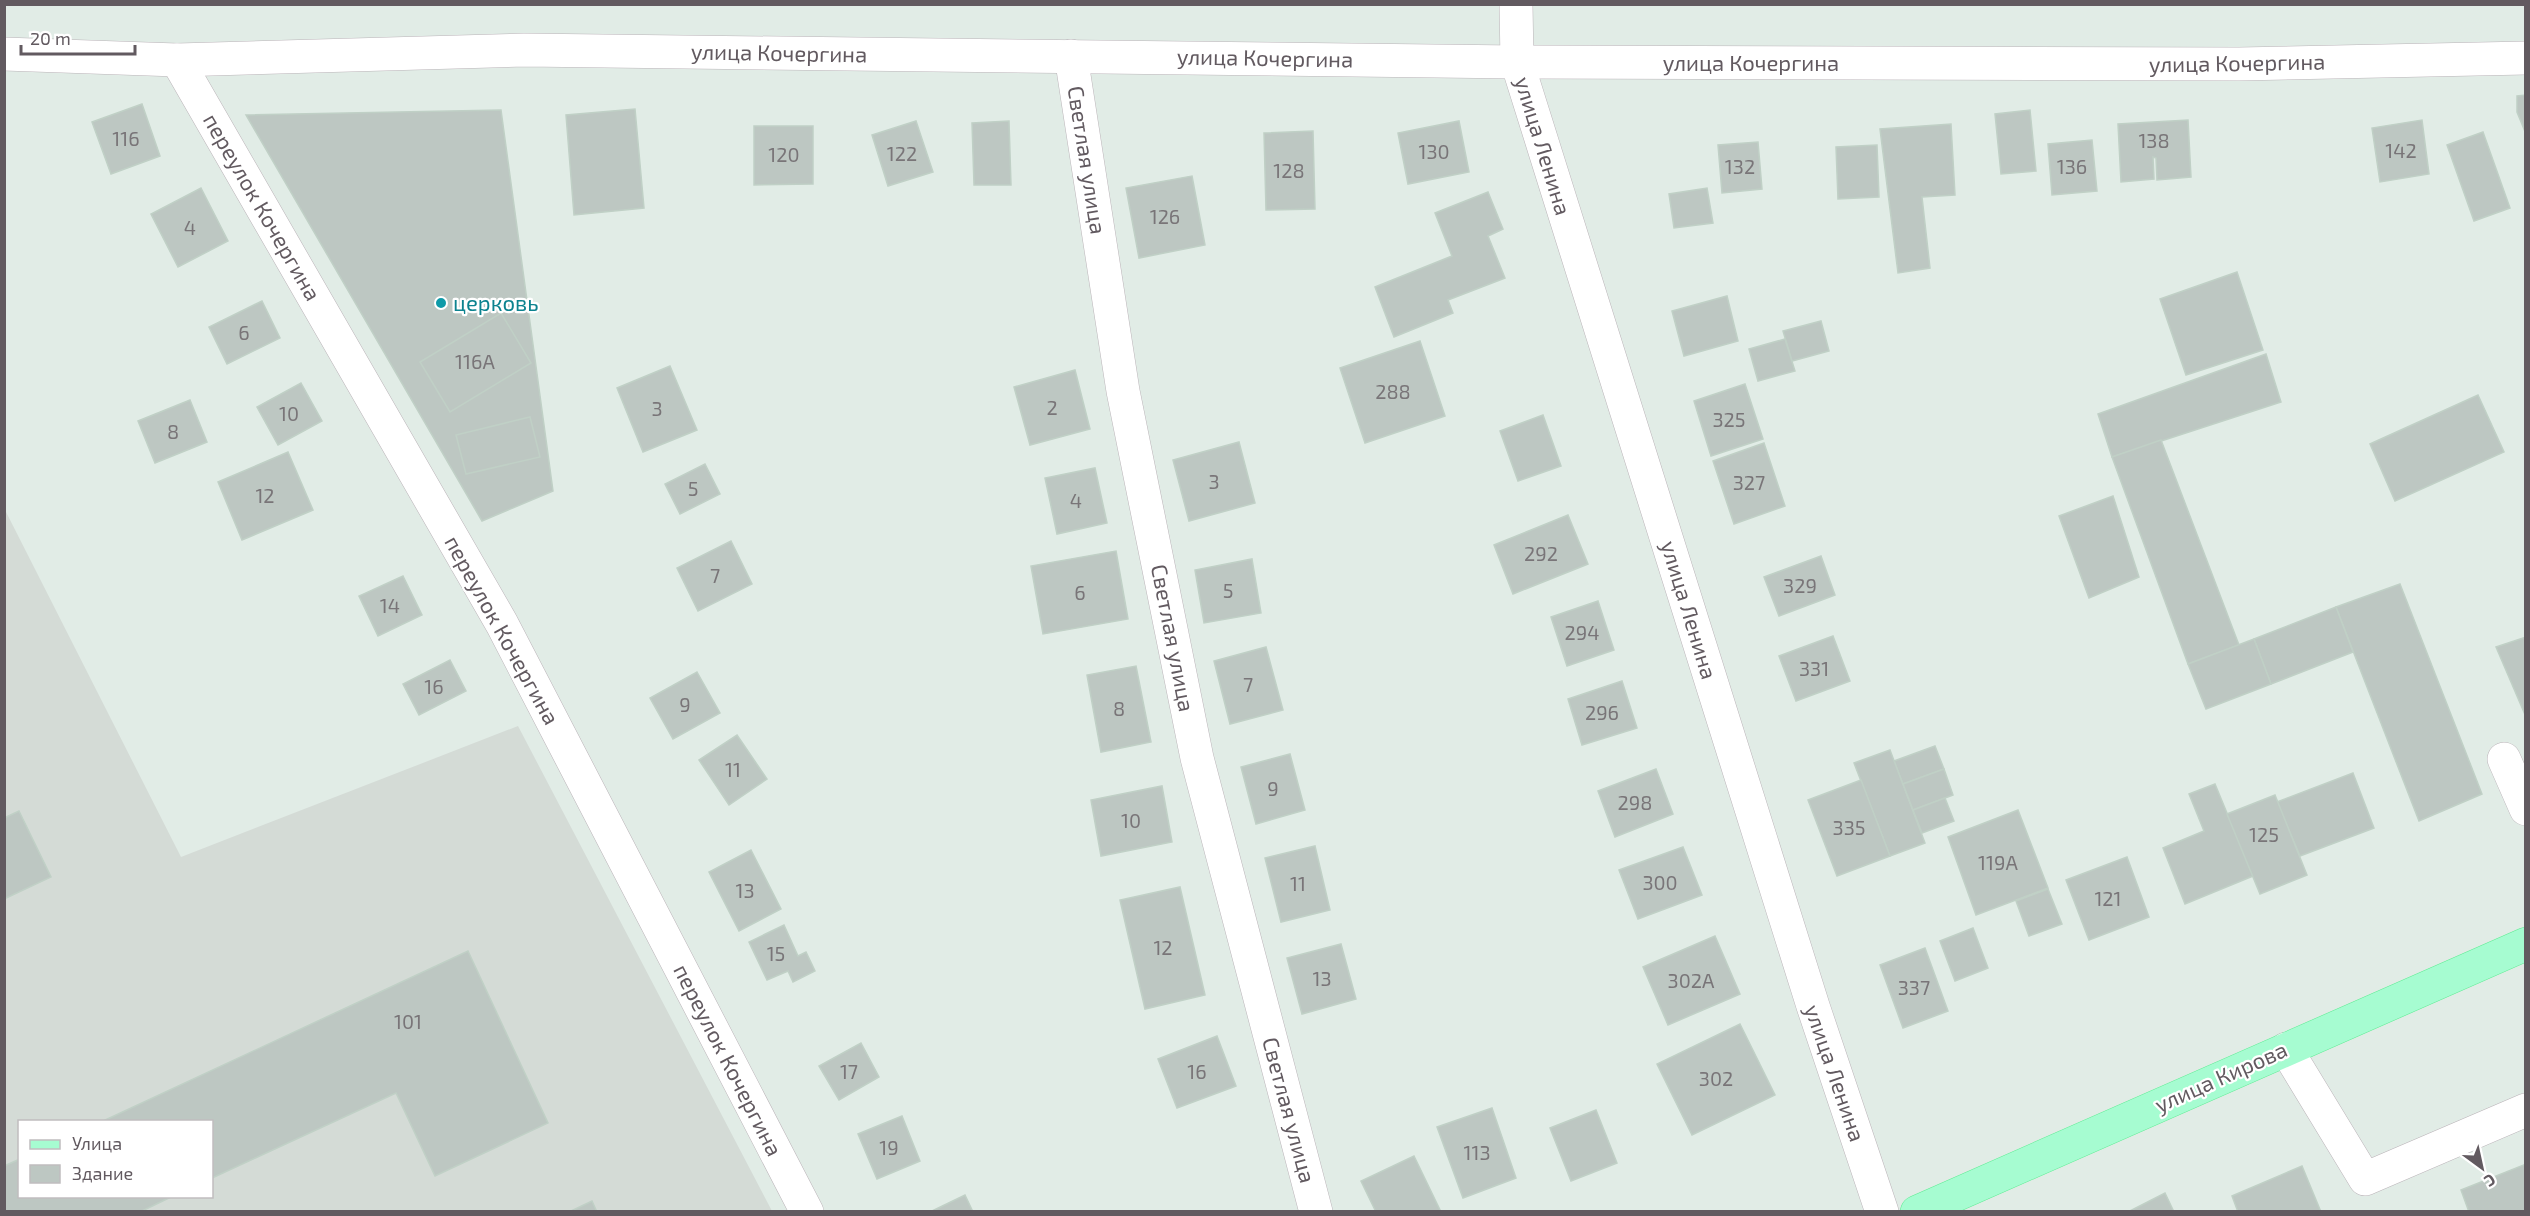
<svg xmlns="http://www.w3.org/2000/svg" width="2530" height="1216" viewBox="0 0 2530 1216" font-family="'Exo 2',sans-serif">
<rect width="100%" height="100%" fill="#e1ece6"/>
<path fill="#d4dbd6" fill-rule="evenodd" d="M4 508 181 857 518 726 772 1211H5ZM20 1122H212V1196H20Z"/>
<g fill="#bdc7c2" stroke="#c0d0c6" stroke-width="1.5">
<path d="M2526 95V134L2517 112V96Z"/>
<path d="M142 104 160 156 111 174 92 122Z"/>
<path d="M635 109 644 208 574 215 566 115Z"/>
<path d="M501 110 553 491 482 521 246 115Z"/>
<path d="M2030 110 2036 171 2001 174 1995 114Z"/>
<path d="M2188 120 2191 177 2157 180 2156 158 2153 157 2154 179 2121 182 2118 124Z"/>
<path d="M2422 120 2429 174 2380 182 2372 128Z"/>
<path d="M916 121 933 172 888 186 872 135Z"/>
<path d="M1009 121 1011 185H974L972 123Z"/>
<path d="M1459 121 1469 172 1408 184 1398 133Z"/>
<path d="M1951 124 1955 195 1922 197 1930 268 1898 273 1880 129Z"/>
<path d="M754 126H813V184L754 185Z"/>
<path d="M1313 131 1315 209 1266 210 1264 133Z"/>
<path d="M2483 132 2510 208 2474 221 2447 145Z"/>
<path d="M2092 140 2097 191 2052 195 2048 144Z"/>
<path d="M1758 142 1762 189 1722 193 1718 145Z"/>
<path d="M1877 145 1879 197 1838 199 1836 147Z"/>
<path d="M1192 176 1205 245 1139 258 1126 188Z"/>
<path d="M201 188 228 241 178 267 151 214Z"/>
<path d="M1707 188 1713 223 1674 228 1669 194Z"/>
<path d="M1488 192 1503 229 1488 236 1505 278 1448 300 1453 313 1394 337 1375 287 1452 256 1435 213Z"/>
<path d="M2237 272 2263 350 2186 375 2160 299Z"/>
<path d="M1727 296 1738 341 1684 356 1672 311Z"/>
<path d="M262 301 280 338 227 364 209 327Z"/>
<path d="M501 313 531 363 450 412 420 362Z"/>
<path d="M1821 321 1829 351 1792 361 1783 331Z"/>
<path d="M1785 339 1795 371 1758 381 1749 349Z"/>
<path d="M1420 341 1445 416 1365 443 1340 368Z"/>
<path d="M2266 354 2281 402 2112 457 2098 414Z"/>
<path d="M670 366 697 430 643 452 617 388Z"/>
<path d="M1075 370 1090 429 1030 445 1014 387Z"/>
<path d="M301 383 322 421 278 445 257 407Z"/>
<path d="M1745 384 1763 439 1711 456 1694 401Z"/>
<path d="M2478 395 2504 452 2395 501 2370 444Z"/>
<path d="M190 400 207 442 155 463 138 421Z"/>
<path d="M1543 415 1561 466 1518 481 1500 431Z"/>
<path d="M530 417 540 457 466 474 456 435Z"/>
<path d="M2161 440 2239 645 2188 664 2112 457Z"/>
<path d="M1239 442 1255 503 1189 521 1173 460Z"/>
<path d="M1764 443 1785 506 1734 524 1713 461Z"/>
<path d="M288 452 313 510 242 540 218 482Z"/>
<path d="M705 464 720 494 680 514 665 484Z"/>
<path d="M1095 468 1107 523 1057 534 1045 478Z"/>
<path d="M2113 496 2139 577 2089 598 2059 516Z"/>
<path d="M1568 515 1588 564 1513 594 1494 545Z"/>
<path d="M731 541 752 584 698 611 677 568Z"/>
<path d="M1116 551 1128 619 1043 634 1031 566Z"/>
<path d="M1821 556 1835 595 1779 616 1764 577Z"/>
<path d="M1252 559 1261 613 1204 623 1195 570Z"/>
<path d="M403 576 422 615 378 636 359 596Z"/>
<path d="M2400 584 2482 794 2419 821 2336 607Z"/>
<path d="M1598 601 1614 650 1567 666 1551 617Z"/>
<path d="M2336 607 2353 652 2271 684 2254 639Z"/>
<path d="M1833 636 1850 681 1796 701 1779 656Z"/>
<path d="M2526 637V717L2496 647Z"/>
<path d="M2254 639 2271 684 2206 709 2188 664Z"/>
<path d="M1266 647 1283 710 1230 724 1214 661Z"/>
<path d="M450 660 466 691 419 715 403 684Z"/>
<path d="M1136 666 1151 742 1101 752 1087 675Z"/>
<path d="M697 672 720 713 673 739 650 698Z"/>
<path d="M1622 681 1637 728 1582 745 1568 699Z"/>
<path d="M737 735 767 779 729 805 699 760Z"/>
<path d="M1935 746 1944 769 1903 784 1894 761Z"/>
<path d="M1890 750 1925 843 1890 856 1854 763Z"/>
<path d="M1290 754 1305 810 1256 824 1241 767Z"/>
<path d="M1656 769 1673 814 1615 837 1598 791Z"/>
<path d="M1944 769 1953 795 1913 810 1903 784Z"/>
<path d="M2353 773 2374 828 2300 856 2277 802Z"/>
<path d="M1861 780 1890 856 1837 876 1808 800Z"/>
<path d="M2215 784 2253 876 2185 904 2163 848 2204 831 2189 794Z"/>
<path d="M1162 786 1172 842 1101 856 1091 800Z"/>
<path d="M2275 795 2307 875 2260 894 2227 814Z"/>
<path d="M1945 798 1954 821 1922 833 1913 810Z"/>
<path d="M2018 810 2048 888 1976 915 1948 837Z"/>
<path d="M19 811 51 877 4 899V818Z"/>
<path d="M1315 846 1330 910 1281 922 1265 858Z"/>
<path d="M1683 847 1702 895 1638 919 1619 870Z"/>
<path d="M751 850 781 909 739 931 709 872Z"/>
<path d="M2127 857 2149 917 2089 940 2066 880Z"/>
<path d="M1180 887 1205 995 1145 1009 1120 900Z"/>
<path d="M2048 889 2062 924 2029 936 2016 901Z"/>
<path d="M784 925 798 956 806 952 815 971 793 982 788 971 767 980 749 942Z"/>
<path d="M1973 928 1988 968 1955 981 1940 941Z"/>
<path d="M1715 936 1740 994 1668 1025 1643 967Z"/>
<path d="M1341 944 1356 999 1302 1014 1287 958Z"/>
<path d="M1925 948 1948 1011 1903 1028 1880 965Z"/>
<path d="M468 951 548 1123 435 1176 396 1093 212 1178V1122H101Z"/>
<path d="M1740 1024 1775 1095 1692 1135 1657 1064Z"/>
<path d="M1217 1036 1236 1086 1177 1108 1158 1059Z"/>
<path d="M861 1043 879 1077 839 1100 819 1066Z"/>
<path d="M1492 1108 1516 1178 1463 1198 1437 1127Z"/>
<path d="M1596 1110 1617 1163 1571 1181 1550 1128Z"/>
<path d="M902 1116 920 1161 877 1179 858 1134Z"/>
<path d="M1414 1156 1441 1212H1376L1361 1181Z"/>
<path d="M20 1159V1196H173L140 1212H4V1166Z"/>
<path d="M2526 1164V1212H2469L2461 1190Z"/>
<path d="M2302 1166 2321 1212H2238L2232 1196Z"/>
<path d="M2165 1193 2174 1212H2128Z"/>
<path d="M965 1195 973 1212H930Z"/>
<path d="M592 1201 597 1212H569Z"/>
</g>
<g fill="none" stroke-linecap="round" stroke-linejoin="round">
<g stroke="#bbb4b9" stroke-width="34">
<g id="minor">
<path d="M1516 4 1517 62 1813 1006 1882 1212"/>
<path d="M4 54 177 60 524 50 1517 62 2239 64 2526 58"/>
<path d="M1071 56 1123 391 1197 758 1316 1212"/>
<path d="M177 60 502 624 807 1212"/>
<path d="M2504 759 2526 809"/>
<path d="M2286 1049 2365 1179 2526 1110"/>
</g>
</g>
<g stroke="#5bec91" stroke-width="34">
<path id="major" d="M1917 1212 2526 944"/>
</g>
<use href="#minor" stroke="#fff" stroke-width="33"/>
<use href="#major" stroke="#a6fcd1" stroke-width="33"/>
</g>
<circle fill="#0f9aa8" stroke="#fff" stroke-width="2" cx="441" cy="303" r="6"/>
<g text-anchor="middle" stroke-width="4.5" stroke-linejoin="round" paint-order="stroke">
<g font-size="20" fill="#797578">
<text x="126" y="146">116</text>
<text x="2154" y="148">138</text>
<text x="2401" y="158">142</text>
<text x="1434" y="159">130</text>
<text x="902" y="161">122</text>
<text x="784" y="162">120</text>
<text x="1740" y="174">132</text>
<text x="2072" y="174">136</text>
<text x="1289" y="178">128</text>
<text x="1165" y="224">126</text>
<text x="190" y="235">4</text>
<text x="244" y="340">6</text>
<text x="475" y="369">116А</text>
<text x="1393" y="399">288</text>
<text x="1052" y="415">2</text>
<text x="657" y="416">3</text>
<text x="289" y="421">10</text>
<text x="1729" y="427">325</text>
<text x="173" y="439">8</text>
<text x="1214" y="489">3</text>
<text x="1749" y="490">327</text>
<text x="693" y="496">5</text>
<text x="265" y="503">12</text>
<text x="1076" y="508">4</text>
<text x="1541" y="561">292</text>
<text x="715" y="583">7</text>
<text x="1800" y="593">329</text>
<text x="1228" y="598">5</text>
<text x="1080" y="600">6</text>
<text x="390" y="613">14</text>
<text x="1582" y="640">294</text>
<text x="1814" y="676">331</text>
<text x="1248" y="692">7</text>
<text x="434" y="694">16</text>
<text x="685" y="712">9</text>
<text x="1119" y="716">8</text>
<text x="1602" y="720">296</text>
<text x="733" y="777">11</text>
<text x="1273" y="796">9</text>
<text x="1635" y="810">298</text>
<text x="1131" y="828">10</text>
<text x="1849" y="835">335</text>
<text x="2264" y="842">125</text>
<text x="1998" y="870">119А</text>
<text x="1660" y="890">300</text>
<text x="1298" y="891">11</text>
<text x="745" y="898">13</text>
<text x="2108" y="906">121</text>
<text x="1163" y="955">12</text>
<text x="776" y="961">15</text>
<text x="1322" y="986">13</text>
<text x="1691" y="988">302А</text>
<text x="1914" y="995">337</text>
<text x="408" y="1029">101</text>
<text x="849" y="1079">17</text>
<text x="1197" y="1079">16</text>
<text x="1716" y="1086">302</text>
<text x="889" y="1155">19</text>
<text x="1477" y="1160">113</text>
</g>
<g font-size="22" fill="#625a60" stroke="#fff">
<text transform="translate(779 53) rotate(1)" y="8">улица Кочергина</text>
<text transform="translate(1265 58) rotate(1)" y="8">улица Кочергина</text>
<text x="1751" y="71">улица Кочергина</text>
<text transform="translate(2237 63) rotate(-1)" y="8">улица Кочергина</text>
<text transform="translate(1543 146) rotate(73)" y="8">улица Ленина</text>
<text transform="translate(1087 160) rotate(81)" y="8">Светлая улица</text>
<text transform="translate(262 207) rotate(60)" y="8">переулок Кочергина</text>
<text transform="translate(1689 610) rotate(73)" y="8">улица Ленина</text>
<text transform="translate(502 630) rotate(61)" y="8">переулок Кочергина</text>
<text transform="translate(1173 638) rotate(79)" y="8">Светлая улица</text>
<text transform="translate(728 1060) rotate(63)" y="8">переулок Кочергина</text>
<text transform="translate(1835 1073) rotate(71)" y="8">улица Ленина</text>
<text transform="translate(2221 1077) rotate(-24)" y="8">улица Кирова</text>
<text transform="translate(1289 1110) rotate(75)" y="8">Светлая улица</text>
</g>
<g font-size="22" fill="#0d838f" stroke="#fff" text-anchor="start">
<text x="453" y="311">церковь</text>
</g>
</g>
<rect width="2530" height="1216" fill="none" stroke="#625a60" stroke-width="12"/>
<rect x="18" y="1120" width="195" height="78" fill="#ffffff" stroke="#c0bdbf" stroke-width="1.5"/>
<rect x="30" y="1140" width="30" height="9" fill="#a6fcd1" stroke="#c0bdbf" stroke-width="1.5"/>
<text x="72" y="1150" font-size="18" fill="#625a60">Улица</text>
<rect x="30" y="1165" width="30" height="18" fill="#bdc7c2" stroke="#c0bdbf" stroke-width="1.5"/>
<text x="72" y="1180" font-size="18" fill="#625a60">Здание</text>
<g transform="translate(2482 1168) rotate(147)" stroke="#ffffff" stroke-width="4.5" paint-order="stroke">
<path d="M0-4.5L10 22L0 15L-10 22Z" fill="#625a60"/>
<text y="-9" font-size="16" font-weight="bold" text-anchor="middle" fill="#625a60">С</text>
</g>
<path d="M21 45v9h114v-9" fill="none" stroke="#625a60" stroke-width="3"/>
<text x="30" y="45" font-size="18" fill="#625a60" stroke="#ffffff" stroke-width="4.5" paint-order="stroke">20 m</text>
</svg>
